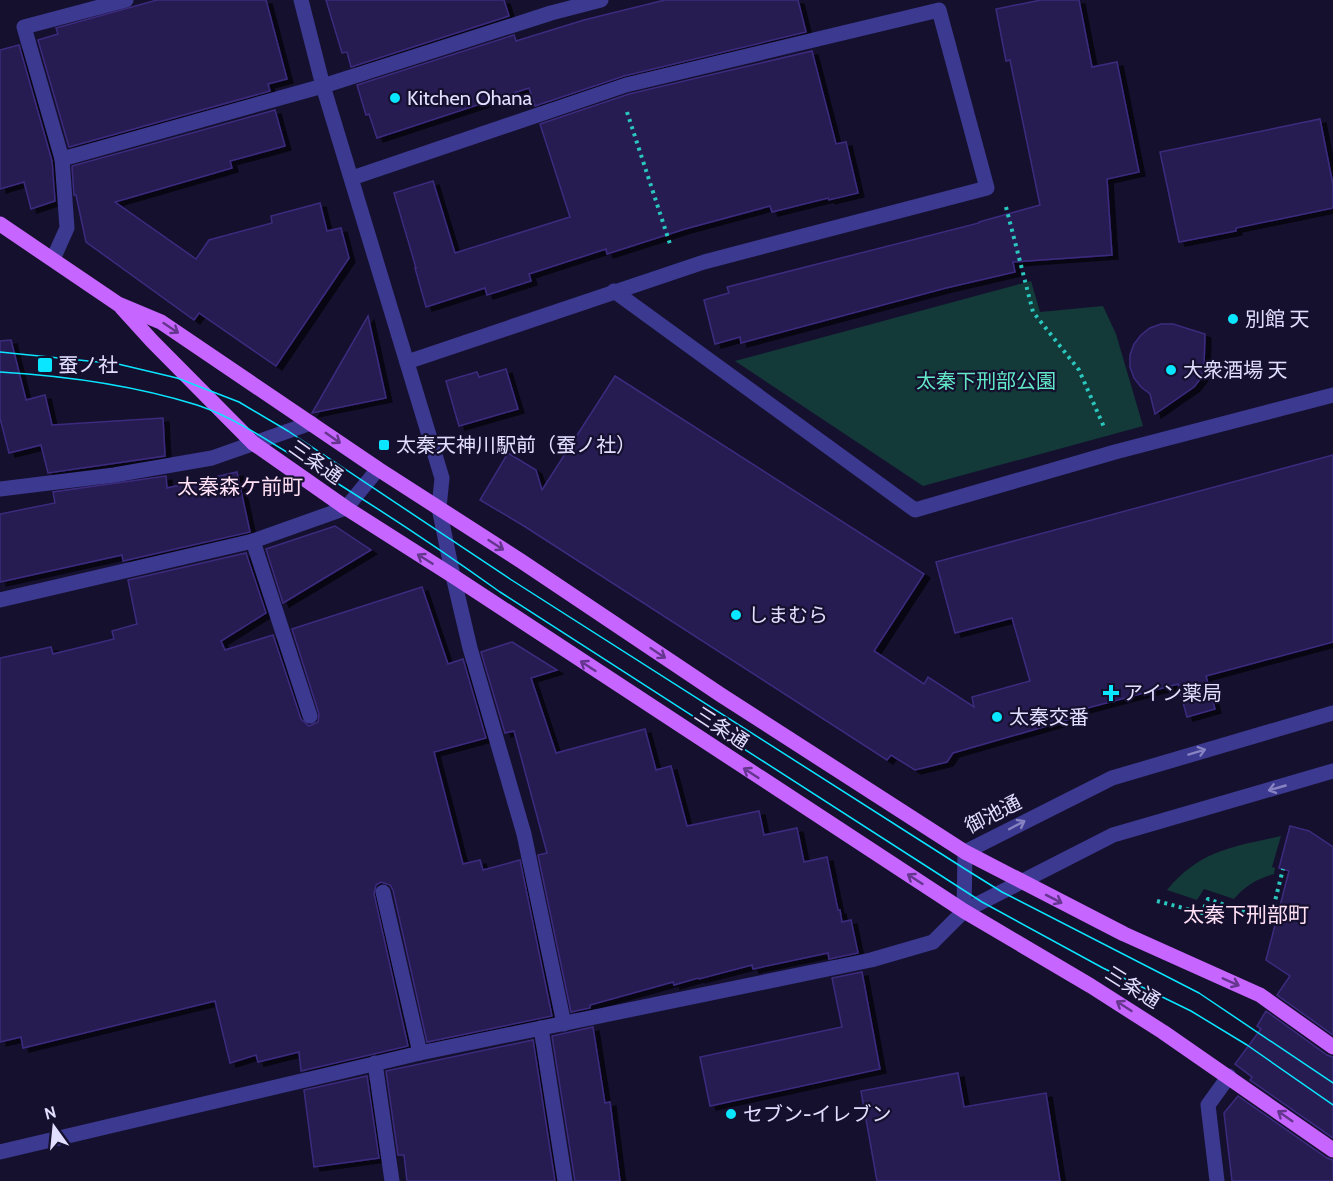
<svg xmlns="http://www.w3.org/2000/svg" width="1333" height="1181" viewBox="0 0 1333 1181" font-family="Cabin,'Noto Sans JP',sans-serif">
<defs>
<filter id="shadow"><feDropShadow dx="6" dy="4" stdDeviation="0" flood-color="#0009"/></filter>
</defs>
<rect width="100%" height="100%" fill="#16102f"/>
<g fill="#133938">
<path d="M1031 281 1040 312 1103 306 1116 334 1143 426 923 486 735 361Z"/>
<path d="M1281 836 1272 867 1275 868 1274 874C1257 879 1245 886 1234 899L1204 889 1197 900 1167 890C1200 850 1233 847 1281 836Z"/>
</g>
<g fill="#261b51" stroke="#3c2c7e" stroke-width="1.5" filter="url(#shadow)">
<path d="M157 0H266L287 79 268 84 270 91 69 147 38 40 58 34 56 28Z"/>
<path d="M326 0H504L509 16 351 67 347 52 342 53Z"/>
<path d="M665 0H798L806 32 624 76 535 106 529 88 377 138 369 114 366 115 357 85 514 35 516 41 584 20Z"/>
<path d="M1041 0H1079L1092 67 1117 62 1139 172 1107 179 1112 255 1013 262 1015 272 946 288 741 343 740 337 715 344 704 300 729 293 727 287 979 223V222L1040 205 1010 60 1006 61 996 9Z"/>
<path d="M19 45 52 161 55 201 31 209 24 182 0 189V50Z"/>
<path d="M812 51 836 144 846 142 858 193 829 200 828 198 772 212 770 206 685 229 607 254 606 249 529 274 531 281 487 295 485 288 426 307 415 268H416L394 193 433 181 455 253 570 217 540 124 629 94Z"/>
<path d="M275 110 285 146 230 161 232 168 115 202 196 259 209 240 272 223 271 216 320 203 327 231 341 228 349 258 276 366 199 313 194 320 86 242 76 195H74L72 166Z"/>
<path d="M1320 119 1333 185V208L1236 228V231L1179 242 1160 152Z"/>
<path d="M368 316 386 398 312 413Z"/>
<path d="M1161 324H1173L1205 334 1204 366 1201 378 1194 387 1155 414 1150 394 1141 387 1134 378 1130 367V355L1134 344 1141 335 1150 328Z"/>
<path d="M11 340 26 400 45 395 52 425 163 418 165 456 48 473 41 445 9 453 0 418V341Z"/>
<path d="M506 369 518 409 459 426 446 381 477 372 479 377Z"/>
<path d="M615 376 924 574 874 651 924 684 928 677 974 707 972 697 1030 681 1012 618 955 633 936 562 1333 455V642L1206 676 1215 709 1187 717 1178 684 1076 711 1078 717 953 753 947 762 915 770 891 755 887 760 524 526 480 500 508 453 536 470 542 490Z"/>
<path d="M237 472 250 532 123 561 122 555 0 582V514L55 503 53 492 166 476 167 488Z"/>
<path d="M335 526 371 550 283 603 266 549Z"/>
<path d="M246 553 266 613 221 641 225 650 273 635 301 719 309 726 318 722 319 714 292 629 422 587 448 664 463 659 486 738 434 752 463 864 480 860 483 870 520 860 552 1016 427 1042 393 890 390 885 381 882 376 885 374 894 408 1046 301 1071 299 1052 258 1062 256 1055 230 1063 215 1001 23 1048 21 1037 0 1042V658L51 647 53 654 114 639 112 631 137 624 128 580Z"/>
<path d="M512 642 557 670 531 678 556 753 645 729 656 770 671 766 687 826 759 811 764 835 797 828 804 862 827 857 838 910H840L842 922 851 920 858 953 829 959 828 953 753 969 752 965 699 979 698 978 674 985 673 982 590 1005V1008L571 1012 538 855 547 853 514 731 505 733 481 652Z"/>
<path d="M1290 826 1309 831 1333 847V1035L1277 995 1290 976 1266 960 1289 871 1279 868Z"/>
<path d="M862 972 880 1069 710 1106 700 1057 842 1027 832 978Z"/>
<path d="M1266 1011 1327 1055 1333 1057V1138L1250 1080 1252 1077 1235 1064 1261 1029 1257 1026Z"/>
<path d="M593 1027 605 1103 610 1102 620 1181H575L552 1036Z"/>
<path d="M533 1040 555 1181H407L404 1155H398L386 1071Z"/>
<path d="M958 1073 964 1107 1046 1093 1060 1181H877L861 1091Z"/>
<path d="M367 1076 379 1158 314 1167 304 1090Z"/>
<path d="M1238 1096 1327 1158 1333 1160V1181H1232L1224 1113Z"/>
</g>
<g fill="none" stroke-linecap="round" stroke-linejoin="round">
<g stroke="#2ac7be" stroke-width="4" stroke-dasharray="3 4.5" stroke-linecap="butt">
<path d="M627 112 670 244"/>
<path d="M1006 207 1033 312 1079 370 1104 427"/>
<path d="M1157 901 1202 913 1208 899 1270 921 1283 869"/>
</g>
<g stroke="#3c3990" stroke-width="15">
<path d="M301 0 323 86 442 478 439 508 453 576 470 648 524 834 564 1024"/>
<path d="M62 159 323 86 551 13 601 0"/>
<path d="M352 178 626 85 939 10 987 188 704 262 407 362"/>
<path d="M53 259 67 228 62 159 24 27 126 0"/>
<path d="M614 291 915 510 1115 452 1333 395"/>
<path d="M0 489 114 475 212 458 311 423"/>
<path d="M253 541 310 716"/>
<path d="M0 600 253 541 346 508 378 469"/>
<path d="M383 892 420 1053"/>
<path d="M964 911 965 852 1112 778 1333 713"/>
<path d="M541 1028 565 1181"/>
<path d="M375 1063 392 1181"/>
<path d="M0 1152 420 1053 871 960 933 942 964 911 1113 835 1333 771"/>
<path d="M1217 1181 1208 1105 1229 1076"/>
</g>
<g stroke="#c665ff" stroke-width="15">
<path d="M0 224 118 304 161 322 378 469 521 561 721 695 965 852 1124 934 1260 995 1333 1047"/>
<path d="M122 308 152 341 253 443 346 508 453 576 964 911 1091 986 1163 1032 1333 1150"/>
</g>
<g stroke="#0ae6ff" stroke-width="1.5">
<path d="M0 352 118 364 177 378 239 402 288 431 510 579 965 869 1002 892 1199 993 1333 1083"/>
<path d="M0 372C67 376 133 385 197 405 236 418 271 443 306 464 372 504 437 547 500 592L982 902 1103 968 1191 1011 1247 1045 1333 1105"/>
</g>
</g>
<defs><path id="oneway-shaft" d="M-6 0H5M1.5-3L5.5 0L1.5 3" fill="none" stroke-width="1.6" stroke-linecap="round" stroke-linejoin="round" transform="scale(1.5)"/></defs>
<g stroke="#65368d">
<use href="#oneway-shaft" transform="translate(171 328) rotate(34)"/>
<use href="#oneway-shaft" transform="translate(333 438) rotate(35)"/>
<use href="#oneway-shaft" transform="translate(496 545) rotate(33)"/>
<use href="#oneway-shaft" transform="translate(425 559) rotate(-148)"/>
<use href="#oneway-shaft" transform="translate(658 653) rotate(34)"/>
<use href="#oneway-shaft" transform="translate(588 666) rotate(-147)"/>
<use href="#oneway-shaft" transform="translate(751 773) rotate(-147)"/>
<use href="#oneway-shaft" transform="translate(915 879) rotate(-147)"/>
<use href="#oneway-shaft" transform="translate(1054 899) rotate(27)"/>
<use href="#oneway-shaft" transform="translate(1231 982) rotate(24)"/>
<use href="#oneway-shaft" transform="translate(1124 1006) rotate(-147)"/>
<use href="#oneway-shaft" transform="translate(1285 1116) rotate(-145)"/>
</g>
<g stroke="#8783c2">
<use href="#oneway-shaft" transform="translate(1197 752) rotate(-17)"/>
<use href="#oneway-shaft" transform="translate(1277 788) rotate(164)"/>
<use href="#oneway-shaft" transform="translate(1017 825) rotate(-28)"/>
</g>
<g fill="#0ae6ff" stroke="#16102f" stroke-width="2">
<circle cx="395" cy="98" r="6"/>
<circle cx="1233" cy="319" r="6"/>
<rect x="37" y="357" width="16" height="16" rx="3"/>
<circle cx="1171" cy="370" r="6"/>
<rect x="378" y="439" width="12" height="12" rx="3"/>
<circle cx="736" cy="615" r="6"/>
<path d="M1108 684h6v6h6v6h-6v6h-6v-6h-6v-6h6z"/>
<circle cx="997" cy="717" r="6"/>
<circle cx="731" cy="1114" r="6"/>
</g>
<g text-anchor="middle" stroke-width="4.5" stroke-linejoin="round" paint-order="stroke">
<g font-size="20" fill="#e2deff" stroke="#16102f" text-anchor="start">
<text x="407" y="105">Kitchen Ohana</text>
<text x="1245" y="326">別館 天</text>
<text x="58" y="372">蚕ノ社</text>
<text x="1183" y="377">大衆酒場 天</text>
<text x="396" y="452">太秦天神川駅前（蚕ノ社）</text>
<text x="748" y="622">しまむら</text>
<text x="1123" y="700">アイン薬局</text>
<text x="1009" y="724">太秦交番</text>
<text x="743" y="1121">セブン-イレブン</text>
</g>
<g font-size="20" fill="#61e8c6" stroke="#16102f">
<text x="986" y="388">太秦下刑部公園</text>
</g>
<g font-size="20" fill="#e2deff" stroke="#16102f">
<text transform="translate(316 462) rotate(35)" y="7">三条通</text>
<text transform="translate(722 728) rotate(33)" y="7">三条通</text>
<text transform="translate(993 814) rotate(-27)" y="7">御池通</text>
<text transform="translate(1133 987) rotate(32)" y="7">三条通</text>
</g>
<g font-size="21" fill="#ffe0f4" stroke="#16102f">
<text x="240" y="494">太秦森ケ前町</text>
<text x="1246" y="922">太秦下刑部町</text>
</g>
</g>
<g transform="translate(54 1127) rotate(345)" stroke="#16102f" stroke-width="4.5" paint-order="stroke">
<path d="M0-4.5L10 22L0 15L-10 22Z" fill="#e2deff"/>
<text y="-9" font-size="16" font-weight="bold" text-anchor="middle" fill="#e2deff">N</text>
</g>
</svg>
